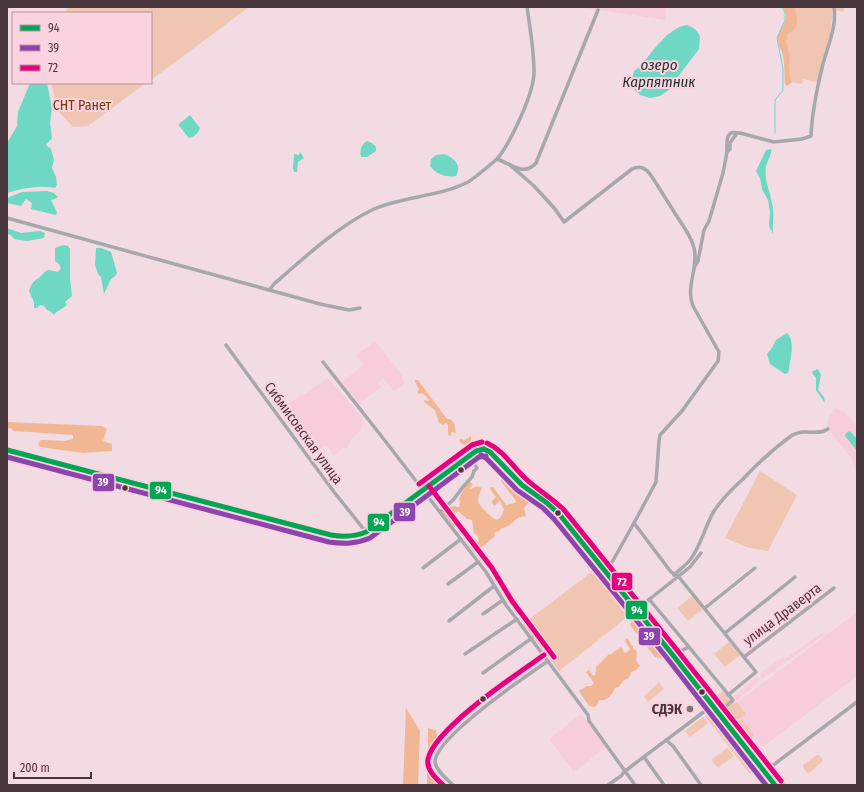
<svg xmlns="http://www.w3.org/2000/svg" width="864" height="792" viewBox="0 0 864 792" font-family="'Fira Sans Condensed',sans-serif">
<rect width="100%" height="100%" fill="#f2dbe2"/>
<g fill="#f8cddb">
<path d="M579 7H666L665 20Z"/>
<path d="M375 341 401 374 404 382 402 386 394 391 383 378 378 382 381 387 359 404 342 382 364 365 356 355Z"/>
<path d="M328 378 363 419 361 431 351 439 348 448H342L334 456 326 445 315 452 282 409 302 394 303 395Z"/>
<path d="M835 409 843 411 857 425V478L852 459 827 428 828 418Z"/>
<path d="M857 612V676L761 748 731 707Z"/>
<path d="M822 633 824 635 762 679 759 674 783 657 785 659Z"/>
<path d="M757 677 760 681 737 700 736 699H735L733 697Z"/>
<path d="M581 714 606 747 574 772 549 739Z"/>
</g>
<g fill="#f0c6b2">
<path d="M68 7H249L151 80V13H65Z"/>
<path d="M795 7H845L843 12 833 9 830 35 817 82 803 79 802 84 792 82 789 69 790 55 786 42 788 34 794 30 797 17Z"/>
<path d="M51 83H146L88 126 73 127 58 111Z"/>
<path d="M760 471 797 495 768 551 749 548 725 538Z"/>
<path d="M593 571 629 615 616 626 559 671 523 624Z"/>
<path d="M692 596 703 609 688 621 677 608Z"/>
<path d="M729 642 740 655 725 667 714 654Z"/>
<path d="M659 682 664 689 648 702 644 696C649 692 653 687 659 682Z"/>
<path d="M723 691 732 701 722 709 713 699Z"/>
<path d="M734 702H737L746 714 732 724 726 716 723 711Z"/>
<path d="M713 710 716 714 714 716 723 728 726 726 758 767 750 774 705 716Z"/>
<path d="M703 717 708 723 690 737 685 731Z"/>
<path d="M742 719 754 735 745 742 733 726Z"/>
<path d="M727 748 734 756 718 768 711 760Z"/>
<path d="M817 755H819L823 760 822 762 809 773H807L803 767V765Z"/>
</g>
<g fill="#f1b794">
<path d="M783 7H795L797 17V23L794 30 788 34 786 42 790 55 789 69 792 82 787 86 785 84C784 73 785 62 782 52 780 47 777 42 778 37 781 22 791 25 783 7Z"/>
<path d="M415 380H418L447 419H450L454 423 456 433 451 432V436L448 435V425L446 423 443 425 439 423 435 410 424 402V400L429 401V400L426 396 422 393 419 394 417 393 419 389 415 382Z"/>
<path d="M7 422 102 426 107 429 103 441 112 444V451L83 453 40 447 38 444 41 440 65 441 73 439V435L14 431 10 428 7 429Z"/>
<path d="M471 436V442L476 443V447L471 449 466 454 465 451 468 446 462 444 459 441 460 439 465 440Z"/>
<path d="M458 467 460 470 431 492 430 491 431 488 454 470H456Z"/>
<path d="M497 467 526 496 531 497 532 500 524 508 526 516C514 518 517 520 508 526 504 528 502 527 499 531L495 532 494 537C488 541 479 551 474 552L469 546C474 544 480 544 478 536L474 533 472 520 467 519 458 511 455 515 451 514 450 516 458 522 455 528 442 512 446 511 451 506 459 507 460 502 459 499C462 493 464 485 471 482L473 484 470 488 471 489 477 486 482 488C480 492 478 497 478 501 478 505 492 518 496 520L500 518 504 510 500 501 498 502 495 506 493 505 492 501 496 497 491 491 490 487H493L506 505 515 503 516 501 501 481 502 479C500 473 498 473 493 471V468Z"/>
<path d="M637 617 640 619 665 650 666 654 663 659 655 657 630 625 632 620Z"/>
<path d="M628 638 631 645 633 646V649L637 651 636 660 640 666 636 670 631 672 629 678 624 680 619 687 615 688C612 695 606 702 599 700L598 703 595 707 589 706 579 691 587 686H591L594 683 586 672 587 671 589 670 592 675 595 676 596 671V667L609 654 610 655 621 647 625 653 629 651 630 649 625 641 626 639Z"/>
<path d="M406 708 420 731 418 785H403Z"/>
<path d="M428 728 436 730C438 740 441 750 431 756H428Z"/>
<path d="M774 767 786 785H780L770 771Z"/>
<path d="M427 769 431 770 441 785H427Z"/>
</g>
<g fill="#6fd8c5">
<path d="M687 25 695 29 700 36 699 49 677 78 673 87 660 96 650 98 640 95 634 89 632 79 634 71 641 66 654 49 667 35 679 27Z"/>
<path d="M30 83H47L52 108 50 123 52 138 46 145 51 149 54 160 52 168 56 177 57 185 55 188C39 185 23 188 7 193V143L17 126 18 112Z"/>
<path d="M190 115 200 128C199 132 193 138 189 138L179 126V124Z"/>
<path d="M367 141 372 143 376 147V151L367 157H361C359 151 362 144 367 141Z"/>
<path d="M771 149C772 156 767 161 766 167 764 179 770 192 772 203 775 214 772 224 773 234L769 226 770 212 768 200 762 189 760 178 756 171 766 150Z"/>
<path d="M300 152 304 158 298 162 297 172H294L293 167 294 156V154L299 155Z"/>
<path d="M444 154C454 158 462 165 456 176 446 178 436 174 430 166L431 159 436 155Z"/>
<path d="M47 191 54 193 58 197 55 199 51 200 57 212 56 215 31 209 32 203 26 199 21 206 7 203V198L22 192Z"/>
<path d="M7 228 21 233 40 231 45 233 44 238 27 241 14 239 13 237 9 234 7 235Z"/>
<path d="M63 245 68 246 70 249V278L72 296 65 302 67 305C63 309 57 310 54 315L50 311 47 310 44 306 40 305 37 308H34V302L29 291C32 282 33 282 40 277 43 274 44 272 48 270L58 272 61 268 59 264 55 261V248Z"/>
<path d="M96 248H101L111 252 117 273 115 276 111 279 104 294 101 277 98 274 95 265Z"/>
<path d="M787 333C796 342 790 358 789 370L788 373 785 374 770 364 767 354 772 348 776 340Z"/>
<path d="M818 369 821 375 818 390 824 397 825 403 816 390V378L812 373 813 371Z"/>
<path d="M850 431 857 439V451L845 436 846 433Z"/>
</g>
<g fill="none" stroke-linecap="round" stroke-linejoin="round">
<path stroke="#6fd8c5" stroke-width="1" d="M775 133V100L783 90V69L777 38 785 20V13L782 7"/>
<g stroke="#a6a8ac" stroke-width="3.5">
<path d="M727 152C727 144 725 130 737 133"/>
<path d="M497 159C511 142 534 93 534 72 534 50 530 28 527 7"/>
<path d="M509 164 534 186 555 209 564 222 632 169C640 165 645 168 650 174 660 189 669 204 678 218 684 227 692 238 694 248 699 268 685 287 693 306L719 352 718 361 682 411 660 435 659 441 656 482 634 523 606 573"/>
<path d="M7 218 320 304 349 310 360 308"/>
<path d="M695 266 698 261 704 230 709 221 723 173 727 152 730 149V143L737 133H740L774 142 802 139 811 136C812 111 817 88 823 64 828 45 837 26 834 7"/>
<path d="M270 289 274 284C304 258 338 226 374 209 404 196 439 197 468 182 479 175 487 167 497 159 511 164 524 177 536 163L598 10"/>
<path d="M226 345 334 492 366 532"/>
<path d="M323 362 386 442 486 572 506 605 588 715 589 721 635 785"/>
<path d="M440 512 454 499 462 488 472 477 474 471 477 468 468 456"/>
<path d="M634 523 671 572 678 576 756 672 728 695"/>
<path d="M423 568 461 539"/>
<path d="M674 575C679 570 685 566 690 560 701 546 705 526 714 511 722 499 732 489 743 479 758 463 773 449 791 436 804 427 816 437 828 429"/>
<path d="M448 584 478 562"/>
<path d="M649 599 733 700 719 713"/>
<path d="M705 608 755 568"/>
<path d="M636 610 690 567 701 553"/>
<path d="M483 614 503 600"/>
<path d="M449 621 494 586"/>
<path d="M725 633 795 577"/>
<path d="M465 654 517 619"/>
<path d="M672 655 689 647"/>
<path d="M744 657 834 588"/>
<path d="M483 673 532 638"/>
<path d="M666 740 673 746 701 785"/>
<path d="M644 757 664 785"/>
<path d="M764 772 857 702"/>
<path d="M453 785C447 779 435 770 435 761 438 736 526 676 548 661"/>
<path d="M608 785 621 776 625 771 713 705"/>
</g>
<path stroke="#a0a0a6" stroke-width="4.5" d="M7 450 331 535C344 537 354 538 366 532L476 451 480 449 487 450 522 485 547 503 559 514 672 654 775 785"/>
<g stroke="#fbd2df" stroke-width="8">
<g id="bus-1">
<path d="M484 449 490 452 522 485 547 503 559 514 672 654 775 785"/>
<path d="M7 450 331 535C343 537 354 537 366 532L476 451 484 449"/>
</g>
</g>
<g stroke="#fbd2df" stroke-width="8">
<g id="bus-2">
<path d="M481 455 486 458 517 490 543 508 554 519 667 658 766 785"/>
<path d="M7 457 329 542C344 544 356 544 370 538L479 457 486 456"/>
</g>
</g>
<g stroke="#fbd2df" stroke-width="8">
<g id="bus-3">
<path d="M487 443C503 450 513 467 526 479 538 490 552 498 564 510L677 650 781 781"/>
<path d="M419 484 472 445 482 442"/>
<path d="M429 486 492 568 512 601 554 657"/>
<path d="M443 785C436 779 426 769 428 759 435 728 517 674 544 655"/>
</g>
</g>
<use href="#bus-1" stroke="#00a651" stroke-width="5"/>
<use href="#bus-2" stroke="#8e44ad" stroke-width="5"/>
<use href="#bus-3" stroke="#e5007d" stroke-width="5"/>
</g>
<g fill="#4a363d" stroke="#fbd2df" stroke-width="1.5">
<circle cx="461" cy="470" r="3.5"/>
<circle cx="125" cy="488" r="3.5"/>
<circle cx="558" cy="513" r="3.5"/>
<circle cx="702" cy="692" r="3.5"/>
<circle cx="483" cy="699" r="3.5"/>
</g>
<circle fill="#857077" stroke="#fbd2df" stroke-width="1.5" cx="690" cy="709" r="4"/>
<g text-anchor="middle" stroke-width="4" stroke-linejoin="round" paint-order="stroke">
<g font-size="14" fill="#743b04" stroke="#fbd2df">
<text x="82" y="110">СНТ Ранет</text>
</g>
<g font-size="14" fill="#4a363d" stroke="#fbd2df">
<text transform="translate(304 433) rotate(54)" y="5">Сибмисовская улица</text>
<text transform="translate(782 614) rotate(-37)" y="5">улица Драверта</text>
</g>
<g font-size="14" font-weight="bold" fill="#4a363d" stroke="#fbd2df" text-anchor="end">
<text x="682" y="714">СДЭК</text>
</g>
<g font-size="15" font-style="italic" fill="#18312b" stroke="#fbd2df">
<text x="659" y="70">озеро<tspan x="659" dy="17">Карпятник</tspan></text>
</g>
</g>
<g stroke="#fbd2df" stroke-width="1.5">
<rect x="92" y="473" width="23" height="19" rx="4" fill="#8e44ad"/>
<rect x="149" y="481" width="23" height="19" rx="4" fill="#00a651"/>
<rect x="393" y="502" width="23" height="20" rx="4" fill="#8e44ad"/>
<rect x="367" y="513" width="23" height="19" rx="4" fill="#00a651"/>
<rect x="611" y="572" width="22" height="19" rx="4" fill="#e5007d"/>
<rect x="625" y="600" width="23" height="20" rx="4" fill="#00a651"/>
<rect x="638" y="627" width="23" height="19" rx="4" fill="#8e44ad"/>
</g>
<g font-size="11" text-anchor="middle" font-weight="bold" fill="#fff">
<text x="103" y="486">39</text>
<text x="161" y="494">94</text>
<text x="405" y="516">39</text>
<text x="379" y="526">94</text>
<text x="622" y="586">72</text>
<text x="637" y="614">94</text>
<text x="649" y="640">39</text>
</g>
<rect width="864" height="792" fill="none" stroke="#4a363d" stroke-width="16"/>
<rect x="12" y="12" width="140" height="72" fill="#fbd2df" stroke="#b4949e"/>
<rect x="20" y="25" width="20" height="6" fill="#00a651" stroke="#b4949e"/>
<text x="48" y="32" font-size="12" fill="#4a363d">94</text>
<rect x="20" y="45" width="20" height="6" fill="#8e44ad" stroke="#b4949e"/>
<text x="48" y="52" font-size="12" fill="#4a363d">39</text>
<rect x="20" y="65" width="20" height="6" fill="#e5007d" stroke="#b4949e"/>
<text x="48" y="72" font-size="12" fill="#4a363d">72</text>
<path d="M14 772v6h77v-6" fill="none" stroke="#4a363d" stroke-width="2"/>
<text x="20" y="772" font-size="12" fill="#4a363d" stroke="#fbd2df" stroke-width="3" paint-order="stroke">200 m</text>
</svg>
